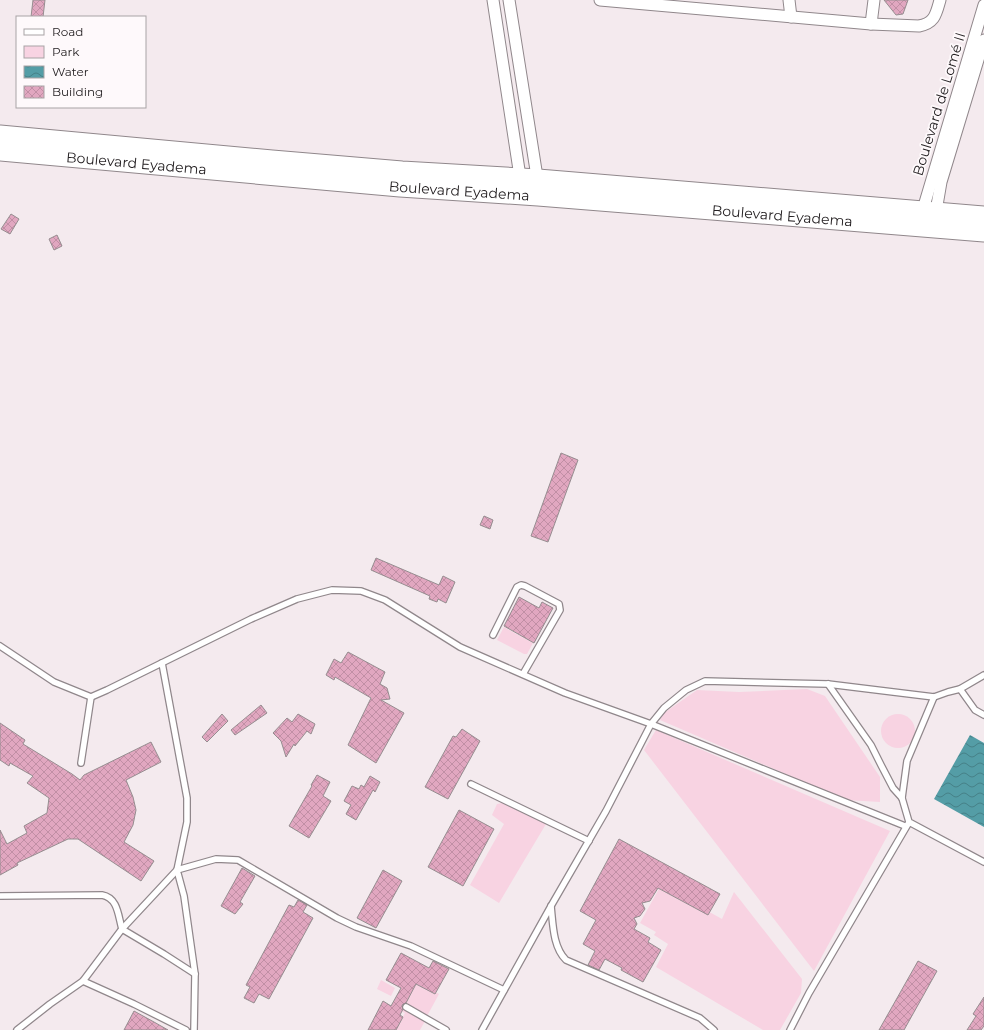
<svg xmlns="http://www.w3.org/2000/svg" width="984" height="1030" viewBox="0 0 984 1030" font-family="Montserrat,sans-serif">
<defs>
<pattern id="water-waves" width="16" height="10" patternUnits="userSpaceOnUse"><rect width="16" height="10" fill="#549da6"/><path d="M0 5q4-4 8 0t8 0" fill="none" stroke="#458087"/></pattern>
<pattern id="building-cross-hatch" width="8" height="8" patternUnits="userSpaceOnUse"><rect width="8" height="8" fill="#e1a7c0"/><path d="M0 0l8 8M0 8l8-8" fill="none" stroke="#c18fa5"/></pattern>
</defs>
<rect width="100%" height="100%" fill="#f4eaee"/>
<g fill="#f8d3e2">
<path d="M504 627 533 643 527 654H524L497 640Z"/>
<path d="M807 689 825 696 880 777V802L846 800 660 720 664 713 697 690 739 692Z"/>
<circle cx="898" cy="731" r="17"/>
<path d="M656 730 890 831 814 971 644 750Z"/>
<path d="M502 803 546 824 499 903 470 885 504 824 492 815 497 804Z"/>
<path d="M661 885 722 919 734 892 802 979 801 993 780 1030H763L656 967 668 944 654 935 656 932 640 923Z"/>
<path d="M411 979 439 994 427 1016 405 1004 410 994Z"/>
<path d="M381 980 395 988 391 996 377 989Z"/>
<path d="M398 1006 425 1021 420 1030H395L405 1013 396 1009Z"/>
</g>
<path fill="url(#water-waves)" d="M970 735 984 743V827L934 799Z"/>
<g fill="url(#building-cross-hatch)" stroke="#968d90">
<path d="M33 0H45L43 17H31Z"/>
<path d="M884 0H908L903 14 896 15Z"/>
<path d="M11 214 19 219 10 234 1 229Z"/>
<path d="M57 235 62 246 54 250 49 239Z"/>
<path d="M561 453 578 460 548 542 531 536Z"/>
<path d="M484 516 493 520 490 529 480 525Z"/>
<path d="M376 558 439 585 443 576 455 582 446 603 438 599 437 602 429 599 430 596 371 570Z"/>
<path d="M519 597 539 608 542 602 553 608 534 643 504 626Z"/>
<path d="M348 652 385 672 380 684 387 688 390 699 381 700 404 713 376 763 348 745 371 698 335 677 334 680 326 675 334 659 341 663Z"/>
<path d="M261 705 267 713 235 735 231 730Z"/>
<path d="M222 714 228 721 207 742 202 737Z"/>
<path d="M298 714 315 724 311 734 307 731 295 746 294 744 286 757 281 741 273 733 287 718 292 722Z"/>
<path d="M0 723 25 740 23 744 72 774 80 780 84 775 151 742 161 762 126 780 133 797 136 810 133 825 124 842 154 861 141 881 78 839H68L17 863 18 865 0 875V830L7 844 27 833 24 826 47 813 49 798 27 783 33 776 10 763 9 766 0 760Z"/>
<path d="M462 729 480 741 448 799 425 787 453 736 456 737Z"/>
<path d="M317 775 330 782 323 796 331 801 309 838 289 826 312 786 311 785Z"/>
<path d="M370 776 380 782 375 792 373 790 356 820 346 814 351 805 344 801 352 786 359 789 361 785 364 787Z"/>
<path d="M459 810 494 829 463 886 428 867Z"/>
<path d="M619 839 720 894 708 915 658 888 650 901 642 903 645 909 640 916 634 918 637 924 634 929 650 938 648 942 661 950 643 982 621 970 622 968 605 959 599 970 588 965 595 951 583 944 596 920 580 911Z"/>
<path d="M242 868 255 876 240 902 243 904 235 914 221 906Z"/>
<path d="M383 870 402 881 376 928 357 918Z"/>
<path d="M298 900 307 905 303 912 313 918 269 999 259 994 254 1003 244 998 250 987 246 985 289 905 294 907Z"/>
<path d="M401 953 429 968 433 961 449 969 435 994 416 984 406 1003 402 1005 403 1009 400 1015 403 1017 396 1030H368L383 1001 391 1006 401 988 386 980Z"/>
<path d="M918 961 937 971 904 1030H879Z"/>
<path d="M984 997V1026L981 1030H967L976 1016 973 1014Z"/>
<path d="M134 1011 154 1022 168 1030H124Z"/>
</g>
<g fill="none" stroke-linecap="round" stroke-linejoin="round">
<g stroke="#90878b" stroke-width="8">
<g id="service">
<path d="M493 635 517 587 521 585 525 586 559 604 560 610 523 674"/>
<path d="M0 646 54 682 91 697 107 690 251 619 297 599 332 590 361 591 385 600 460 647 565 693 651 724 905 826"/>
<path d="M828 684 871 745 881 765 893 788 902 798 909 822 984 862"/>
<path d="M960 689 975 710 984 715"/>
<path d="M81 763 91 697"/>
<path d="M471 784 589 841"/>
<path d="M902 798 907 761 934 697"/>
<path d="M0 896 102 895C118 898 118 915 122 929L164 954 195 974"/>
<path d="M551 906C553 925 553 947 566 960L700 1018 714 1030"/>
<path d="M83 981 134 1004 186 1030"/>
<path d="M406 1007 446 1030"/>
<path d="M17 1030 50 1004 83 981 122 929 177 870 187 822V798L162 663"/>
<path d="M194 1030 195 974 184 896 177 870 216 859 238 860 337 918 356 927 411 946 504 990"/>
<path d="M482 1030 551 906 606 811 651 724 664 708 686 690 705 681 828 684 934 697 948 692 960 689 984 675"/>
<path d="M790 1030 809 993 908 824"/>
</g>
</g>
<g stroke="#90878b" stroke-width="13">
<g id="minor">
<path d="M493 0 521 183"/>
<path d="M509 0 538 183"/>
<path d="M600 0 871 24 919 26C935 23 936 14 940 0"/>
<path d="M789 0 791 17"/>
<path d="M871 24 874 0"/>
<path d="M921 216 984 5"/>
<path d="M935 217 941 182 984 40"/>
</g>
</g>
<g stroke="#90878b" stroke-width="21">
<g id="trunk">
<path d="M0 135 272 160 402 171 538 179 984 216"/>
<path id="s1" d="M0 151 400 187 538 196 984 232"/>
</g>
</g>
<use href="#service" stroke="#fff" stroke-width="5.5"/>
<use href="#minor" stroke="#fff" stroke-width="11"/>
<use href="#trunk" stroke="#fff" stroke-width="19"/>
</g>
<g text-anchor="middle" stroke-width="3.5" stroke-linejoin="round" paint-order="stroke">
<g font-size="14" fill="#262224" stroke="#fef9fb">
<text transform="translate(939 104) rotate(-73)" y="5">Boulevard de Lomé II</text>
<text dy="5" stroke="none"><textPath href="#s1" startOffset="137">Boulevard Eyadema</textPath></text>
<text dy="5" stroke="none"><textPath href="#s1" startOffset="461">Boulevard Eyadema</textPath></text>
<text dy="5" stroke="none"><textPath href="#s1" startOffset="785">Boulevard Eyadema</textPath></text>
</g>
</g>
<rect x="16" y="16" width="130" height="92" fill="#fef9fb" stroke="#a8a3a5"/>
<rect x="24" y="29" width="20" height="6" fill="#ffffff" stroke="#a8a3a5"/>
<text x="52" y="36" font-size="12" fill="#262224">Road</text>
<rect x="24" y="46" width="20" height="12" fill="#f8d3e2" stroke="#a8a3a5"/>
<text x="52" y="56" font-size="12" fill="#262224">Park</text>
<rect x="24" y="66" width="20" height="12" fill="url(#water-waves)" stroke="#a8a3a5"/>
<text x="52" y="76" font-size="12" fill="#262224">Water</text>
<rect x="24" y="86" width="20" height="12" fill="url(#building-cross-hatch)" stroke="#a8a3a5"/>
<text x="52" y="96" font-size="12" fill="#262224">Building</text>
</svg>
